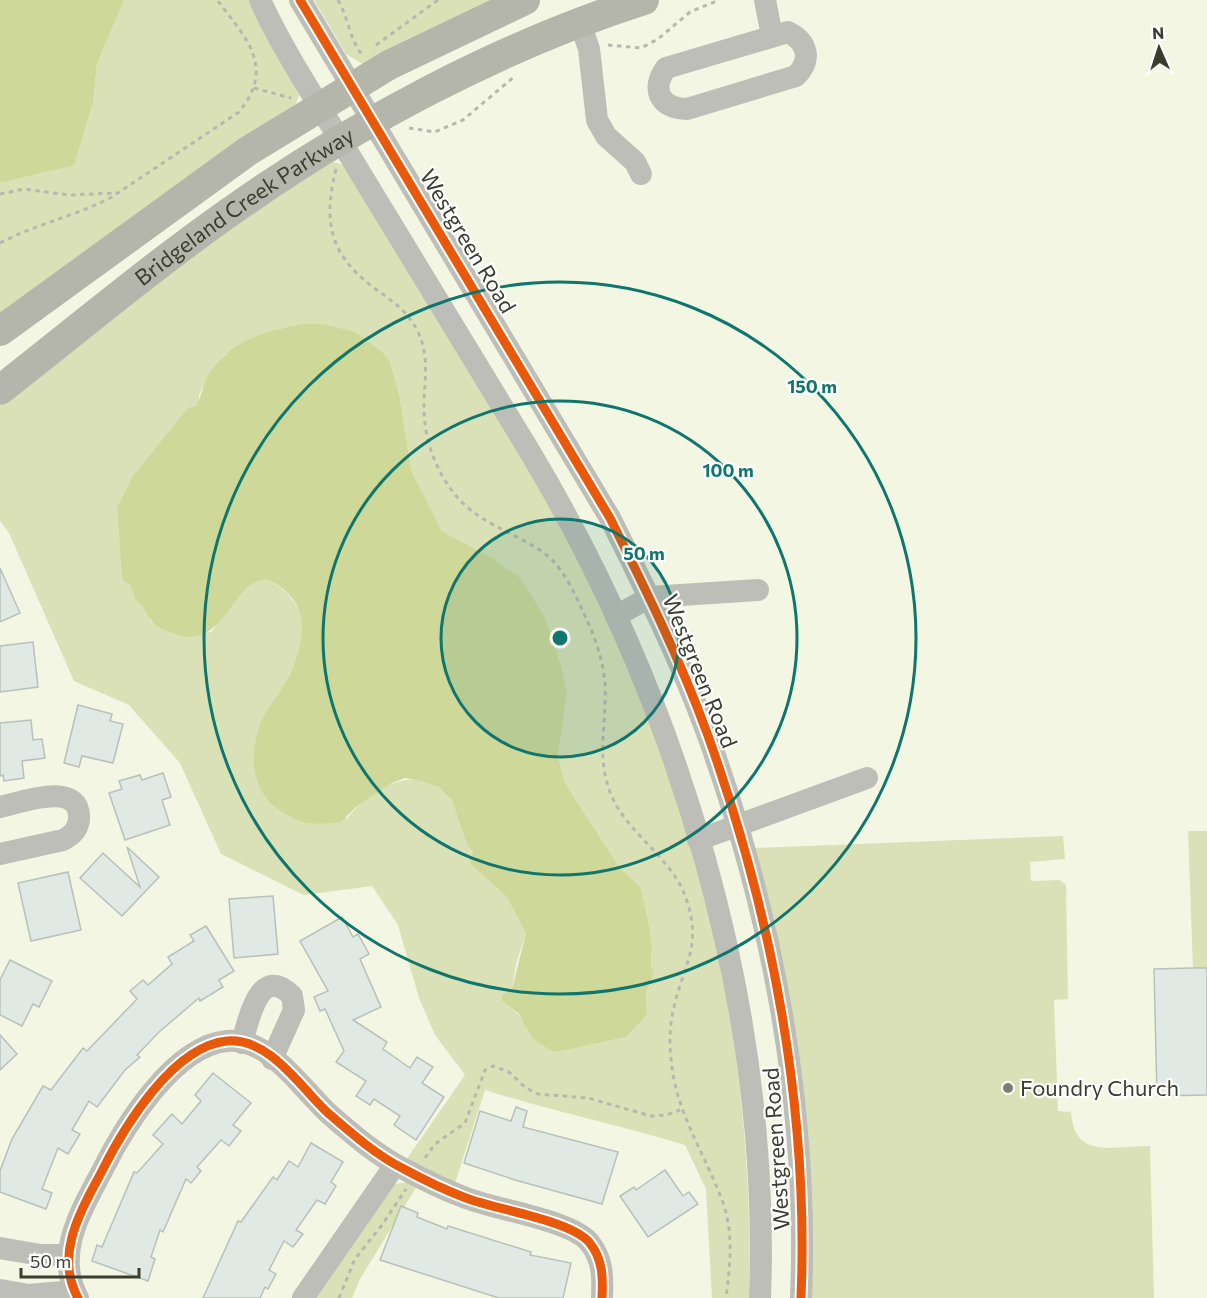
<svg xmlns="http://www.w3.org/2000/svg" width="1207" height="1298" viewBox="0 0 1207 1298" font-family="Commissioner,sans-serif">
<rect width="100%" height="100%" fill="#f2f6e2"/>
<g fill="#dae1b6" fill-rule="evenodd">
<path d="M124 0H249L299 95 296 104 0 321V183L74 164 93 103 97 64Z"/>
<path d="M314 0H502L364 65 346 54Z"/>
<path d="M333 162 341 164 354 176C402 256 449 337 497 417 527 467 559 517 585 570 697 790 756 1051 749 1298H712L706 1189 685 1145C619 1125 551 1111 485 1090L455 1183 406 1160 465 1075 435 1035 419 998 398 925 372 886 304 895 221 854 180 763 129 705 74 681 9 533 0 521V406L140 292 263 203ZM302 324H323L400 399 411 470 442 531 494 559 519 578 545 617 562 668 567 694 558 756 565 783 620 868 640 886 648 919 652 945 651 965 654 973 646 993 647 1015 626 1037 557 1052C539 1035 522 1016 502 1001L512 989 516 964 526 933 506 896 470 864 473 853 468 847C464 832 461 812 451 799 422 759 369 788 347 819L283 687C291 669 306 645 304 625 302 605 271 566 249 585 234 597 223 617 211 632L180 635 151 621 144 605 136 601 130 585 122 580 117 508 188 408 196 406 199 401V395L209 374 224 355 278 329Z"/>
<path d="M1188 831H1207V968H1193Z"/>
<path d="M1063 836 1065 859 1030 862 1031 881 1060 880 1066 885 1068 999 1054 1000 1058 1111 1071 1112C1074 1160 1113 1146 1150 1146L1154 1298H810L754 848Z"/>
<path d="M408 1182 417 1186 360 1279 352 1298H315L395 1184Z"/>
</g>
<g fill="#ced898">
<path d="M0 0H124L97 64 93 103 74 165 0 183Z"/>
<path d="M302 324H323L355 332 382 352 390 362 400 399 411 470 442 531 494 559 520 578 545 617 562 668 567 694 558 756 565 783 620 868 640 886 648 919 652 945 651 965 654 973 646 993 647 1015 626 1037 557 1052 550 1050 532 1038 519 1014 502 1001V995L512 989 526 933 506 896 470 864 473 852 468 847 452 800 439 787 421 781 405 778 392 783 356 807 341 822C309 825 301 826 274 806 250 786 250 750 261 722 266 710 276 699 282 688 302 654 317 609 276 584 237 560 228 652 179 635 172 633 157 628 152 621 144 613 146 607 136 601L130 585 122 580 117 508 133 476 188 408 196 406C201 398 203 383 210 372 232 340 266 331 302 324Z"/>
</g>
<g fill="#e0e9e4" stroke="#b8c0bb" stroke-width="1.5">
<path d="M0 568 20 613 0 622Z"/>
<path d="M33 642 38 687 0 692V646Z"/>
<path d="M78 705 112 714 110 721 123 724 113 763 82 756 79 767 64 763Z"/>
<path d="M31 720 33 740 42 739 45 758 22 761 24 778 4 781 3 775 0 776V723Z"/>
<path d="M163 773 171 797 162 800 170 825 125 840 109 793 122 789 119 781 140 775 142 780Z"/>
<path d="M127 847 159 877 122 916 80 878 103 853 140 887Z"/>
<path d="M68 872 81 930 31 941 18 883Z"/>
<path d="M273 896 278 954 234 958 229 899Z"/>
<path d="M342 917 353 937 358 934 369 954 360 959 381 1007 353 1020 387 1042 383 1049 410 1068 417 1057 433 1067 422 1083 444 1097 416 1140 394 1125 400 1116 374 1099 370 1105 356 1096 366 1081 336 1062 344 1051 325 1009 320 1011 314 997 328 991 300 941Z"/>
<path d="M206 926 234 971 219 980 223 987 200 1001 199 998 159 1032 137 1055 140 1057 125 1070 97 1107 89 1101 72 1130 80 1134 68 1154 58 1148 42 1189 52 1193 46 1209 0 1192V1171L12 1139 43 1086 51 1090 83 1048 87 1051 137 999 130 991 143 980 148 985 172 964 168 957 194 941 190 935Z"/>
<path d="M10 960 52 981 39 1007 33 1004 22 1026 0 1015V980Z"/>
<path d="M1193 968H1207V1095L1157 1096 1154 969Z"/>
<path d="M0 1035 17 1054 0 1070Z"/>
<path d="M213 1073 251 1103 233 1125 241 1131 229 1146 221 1140 197 1167 201 1171 191 1183 186 1179 163 1232 160 1230 151 1257 155 1259 148 1281 92 1261 97 1245 102 1247 134 1172 137 1173 163 1144 153 1135 172 1114 182 1124 201 1101 195 1095Z"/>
<path d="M516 1107 527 1111 523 1127 618 1152 602 1204 515 1180 464 1163 480 1111 511 1121Z"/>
<path d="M311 1143 343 1162 331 1182 336 1186 325 1204 317 1200 296 1230 303 1234 293 1247 284 1241 269 1270 276 1274 268 1289 265 1287 260 1298H203L238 1221 241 1222 273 1177 277 1180 289 1161 298 1167Z"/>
<path d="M665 1170 683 1196 689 1192 698 1204 648 1237 620 1196 634 1187 636 1190Z"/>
<path d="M401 1206 418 1213 417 1217 447 1229 448 1226 531 1252 530 1255 571 1263 563 1298H499L380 1260Z"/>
</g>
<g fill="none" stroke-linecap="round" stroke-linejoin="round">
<g stroke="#b6b8af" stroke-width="3" stroke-dasharray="4.5 4.5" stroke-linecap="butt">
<path d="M338 0C348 17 350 40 361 53"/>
<path d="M376 45 438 0"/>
<path d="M608 45 641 48 658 39 690 12 719 0"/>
<path d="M254 88 291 98"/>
<path d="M409 128 435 132 463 120 515 76"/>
<path d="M336 169C323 221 329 254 373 287 392 301 408 311 418 332 429 354 425 378 424 402 423 434 433 466 453 492 478 525 517 532 548 556 565 571 576 596 585 616 595 637 603 660 605 684 607 718 597 752 608 786 622 833 672 854 687 901 702 947 683 966 674 1007 670 1023 669 1041 671 1058 675 1112 705 1153 723 1203 734 1234 730 1265 726 1298"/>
<path d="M0 194 24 189 69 195 117 193"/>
<path d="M0 243C36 224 76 216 112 197L239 112C276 67 246 38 217 0"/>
<path d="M425 1158 435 1144 465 1123 485 1070 493 1066 509 1072 526 1088 538 1094 588 1098 651 1116 666 1115 680 1110"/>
<path d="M339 1298 355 1259 382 1225 406 1189"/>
</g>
<g stroke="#bcbeb7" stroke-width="22">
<path d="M260 0C285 55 325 114 356 166 414 261 472 356 530 452 679 701 771 1007 760 1298"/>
<path d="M300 0 610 518C645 588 680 659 707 733 772 913 809 1107 801 1298"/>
<path d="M765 0 772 36"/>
<path d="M580 23 589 49 597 120 606 136 635 162 641 174"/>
<path d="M788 32C808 42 812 60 796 76L687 109C661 109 650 90 666 68Z"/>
<path d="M616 616 650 597 758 590"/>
<path d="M0 807C20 803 81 779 79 819 78 830 72 835 63 840L0 854"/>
<path d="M698 840 867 778"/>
<path d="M242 1043C248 1022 259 962 292 996L294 1010 272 1059"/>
<path d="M0 1248 41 1255H68"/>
<path d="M0 1290 29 1295 74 1291"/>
<path d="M78 1298C54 1254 81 1211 102 1171 124 1127 173 1046 227 1041 269 1037 301 1088 328 1113 351 1133 376 1155 404 1169 424 1180 445 1190 466 1198 497 1210 570 1220 589 1242 603 1259 603 1277 602 1298"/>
<path d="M303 1298 395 1165"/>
</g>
<g stroke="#b4b5ab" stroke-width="30">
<path d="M0 331 248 151 389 65 525 0"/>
<path id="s1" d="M0 390C78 329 155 264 237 207 358 122 503 45 644 0"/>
</g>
<g stroke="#fff" stroke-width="13">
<g id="cycleway">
<path d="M300 0 610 518C645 588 680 659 707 733 772 913 809 1107 801 1298"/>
<path d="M78 1298C54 1254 81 1211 102 1171 124 1127 173 1046 227 1041 269 1037 301 1088 328 1113 351 1133 376 1155 404 1169 424 1180 445 1190 466 1198 497 1210 570 1220 589 1242 603 1259 603 1277 602 1298"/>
</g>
</g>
<use href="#cycleway" stroke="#e8590c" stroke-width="9"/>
</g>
<circle cx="560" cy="638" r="119" fill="#0f766e" fill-opacity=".12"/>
<g fill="none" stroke="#0f766e" stroke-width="3">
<circle cx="560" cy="638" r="119"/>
<circle cx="560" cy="638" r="237"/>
<circle cx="560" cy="638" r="356"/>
</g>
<circle fill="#7b7e6e" stroke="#fff" stroke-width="2" cx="1008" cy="1088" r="6"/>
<g text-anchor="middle" stroke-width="4.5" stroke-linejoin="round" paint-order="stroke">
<g font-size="22" fill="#3b3d2f" stroke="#fff">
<text dy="8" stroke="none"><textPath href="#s1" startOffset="306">Bridgeland Creek Parkway</textPath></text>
<text transform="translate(468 241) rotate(59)" y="8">Westgreen Road</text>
<text transform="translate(700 671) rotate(68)" y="8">Westgreen Road</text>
<text transform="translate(776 1149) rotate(-94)" y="8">Westgreen Road</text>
</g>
<g font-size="22" fill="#3b3d2f" stroke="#fff" text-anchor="start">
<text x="1020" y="1096">Foundry Church</text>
</g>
</g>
<circle cx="560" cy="638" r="9" fill="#0f766e" stroke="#fff" stroke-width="3"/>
<g font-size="18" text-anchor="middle" font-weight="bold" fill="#0f766e" stroke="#fff" stroke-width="4.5" stroke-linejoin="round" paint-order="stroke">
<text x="812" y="393">150 m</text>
<text x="728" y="477">100 m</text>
<text x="644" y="560">50 m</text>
</g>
<g transform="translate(1159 48) rotate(357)" stroke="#ffffff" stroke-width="4.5" paint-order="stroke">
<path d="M0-4.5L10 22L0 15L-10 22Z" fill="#3b3d2f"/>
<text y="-9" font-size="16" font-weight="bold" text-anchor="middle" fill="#3b3d2f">N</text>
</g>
<path d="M21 1268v9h118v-9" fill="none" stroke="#3b3d2f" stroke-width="3"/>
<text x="30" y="1268" font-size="18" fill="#3b3d2f" stroke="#ffffff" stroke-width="4.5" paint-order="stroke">50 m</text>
</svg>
